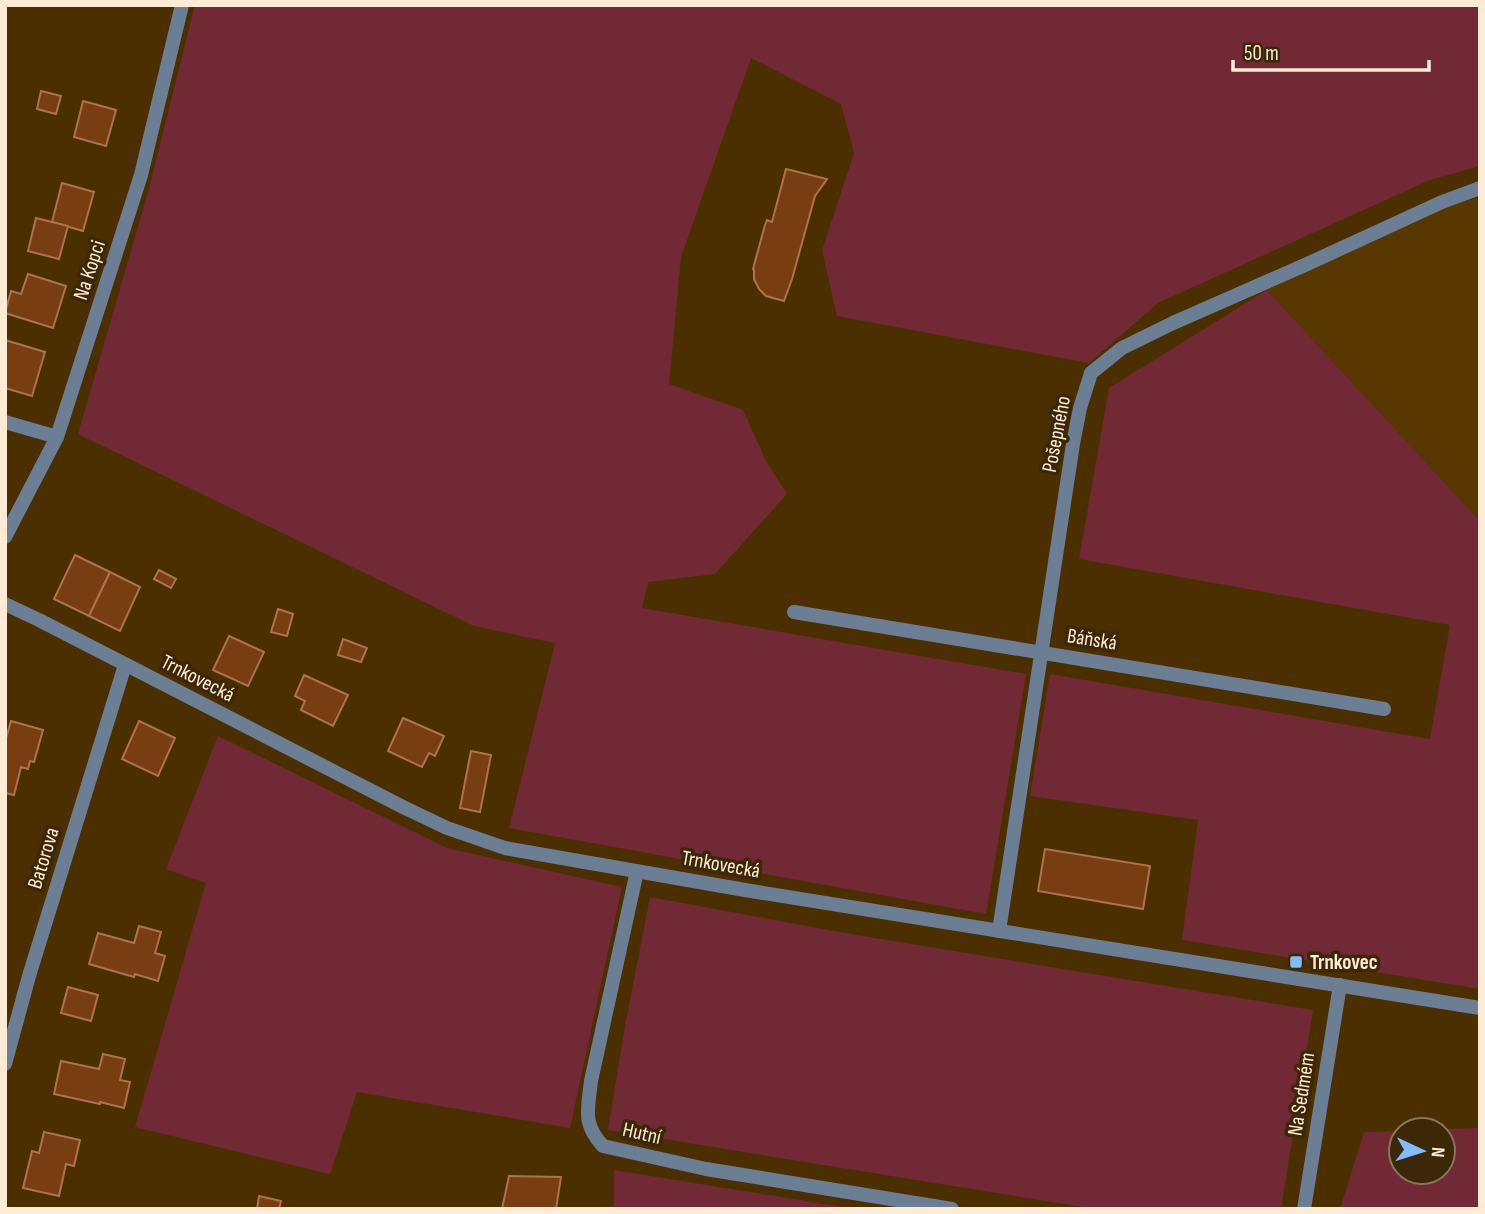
<svg xmlns="http://www.w3.org/2000/svg" width="1485" height="1214" viewBox="0 0 1485 1214" font-family="'Sofia Sans Condensed',sans-serif">
<rect width="100%" height="100%" fill="#4c2f00"/>
<path fill="#593700" d="M1480 197V521L1267 290 1440 209Z"/>
<g fill="#712936">
<path d="M195 5H1478L1480 8V166L1430 180 1158 303 1089 363 837 316 822 250 854 153 841 104 751 58 681 257 669 384 743 410 767 463 787 494 715 574 648 582 642 608 1026 674 986 914 509 828 555 643 474 626 78 434 150 185Z"/>
<path d="M1267 290 1480 521V989L1182 940 1198 820 1030 796 1050 674 1430 739 1450 625 1079 559 1109 388Z"/>
<path d="M218 736 447 848 622 887 570 1128 357 1092 330 1174 135 1127 206 883 166 869Z"/>
<path d="M650 897 856 935 1313 1010 1281 1209H1095L608 1130 625 1026Z"/>
<path d="M1480 1128V1209H1340L1364 1132 1401 1131V1172H1443V1130H1424Z"/>
<path d="M614 1170 855 1209H614Z"/>
</g>
<g fill="#783d11" stroke="#ad724e" stroke-width="2">
<path d="M41 91 61 96 56 114 37 109Z"/>
<path d="M83 101 116 110 106 146 74 137Z"/>
<path d="M786 169 827 179 815 196 792 279 784 301 766 296 759 289 754 279V270L753 269 765 225 767 220 772 222Z"/>
<path d="M62 183 94 192 83 231 52 222Z"/>
<path d="M36 218 68 226 59 259 28 251Z"/>
<path d="M28 274 66 286 53 328 5 313 11 291 21 294Z"/>
<path d="M5 340 45 352 32 396 5 388Z"/>
<path d="M75 555 110 572 89 616 54 599Z"/>
<path d="M159 570 176 579 171 588 154 579Z"/>
<path d="M110 572 140 587 120 631 89 616Z"/>
<path d="M278 609 293 614 287 636 271 632Z"/>
<path d="M229 636 264 652 248 686 213 670Z"/>
<path d="M343 639 367 648 361 662 338 655Z"/>
<path d="M304 675 348 695 333 726 301 710 305 701 295 696Z"/>
<path d="M403 718 444 736 435 756 429 753 422 767 388 751Z"/>
<path d="M11 721 43 730 34 762 30 761 28 769 21 767 14 795 5 793V742Z"/>
<path d="M139 721 175 738 158 776 122 759Z"/>
<path d="M471 751 491 755 480 812 460 808Z"/>
<path d="M1045 849 1150 866 1143 909 1038 891Z"/>
<path d="M139 926 161 932 155 953 165 956 158 981 135 974 134 977 89 964 98 933 134 943Z"/>
<path d="M68 987 98 995 91 1021 61 1013Z"/>
<path d="M103 1054 125 1059 120 1080 130 1082 124 1108 100 1102V1104L54 1094 61 1061 99 1069Z"/>
<path d="M44 1132 80 1140 74 1166 66 1164 59 1196 23 1188 32 1151 39 1153Z"/>
<path d="M509 1176 561 1177 556 1209H502Z"/>
<path d="M259 1196 281 1201 279 1209H257Z"/>
</g>
<g fill="none" stroke-linecap="round" stroke-linejoin="round">
<g stroke="#6b7e94" stroke-width="14">
<path d="M5 422 57 437"/>
<path d="M5 537 57 437 141 175 182 5"/>
<path d="M5 604 39 620 403 807 447 828 505 848 745 890 1480 1008"/>
<path d="M794 612 1384 709"/>
<path d="M637 871 591 1081C588 1110 582 1123 603 1146L706 1169 952 1209"/>
<path d="M999 931 1073 444 1080 408 1091 373 1122 348 1173 323 1305 265 1442 202 1480 188"/>
<path d="M5 1064 29 976 125 665"/>
<path d="M1304 1209 1340 985"/>
</g>
</g>
<rect fill="#84bcfb" stroke="#3c2708" stroke-width="2.5" x="1289" y="955" width="14" height="14" rx="3.5"/>
<g text-anchor="middle" stroke-width="7" stroke-linejoin="round" paint-order="stroke">
<g font-size="21" fill="#feebd5" stroke="#3c2708">
<text transform="translate(89 270) rotate(-72)" y="7">Na Kopci</text>
<text transform="translate(1056 434) rotate(-79)" y="7">Pošepného</text>
<text transform="translate(1092 639) rotate(9)" y="7">Báňská</text>
<text transform="translate(198 678) rotate(27)" y="7">Trnkovecká</text>
<text transform="translate(43 858) rotate(-73)" y="7">Batorova</text>
<text transform="translate(721 864) rotate(10)" y="7">Trnkovecká</text>
<text transform="translate(1301 1094) rotate(-81)" y="7">Na Sedmém</text>
<text transform="translate(642 1133) rotate(13)" y="7">Hutní</text>
</g>
<g font-size="21" font-weight="bold" fill="#feebd5" stroke="#3c2708" text-anchor="start">
<text x="1310" y="969">Trnkovec</text>
</g>
</g>
<rect width="1485" height="1214" fill="none" stroke="#feebd5" stroke-width="14"/>
<g transform="translate(1422 1151) rotate(94)"><circle r="33" fill="#3c2708" stroke="#8a755a" stroke-width="2"/>
<path d="M0-5L12 26L0 18L-12 26Z" fill="#84bcfb"/>
<text y="-10" font-size="19" font-weight="bold" text-anchor="middle" fill="#feebd5">N</text>
</g>
<path d="M1233 60v10h196v-10" fill="none" stroke="#feebd5" stroke-width="3.5"/>
<text x="1244" y="60" font-size="21" fill="#feebd5" stroke="#3c2708" stroke-width="5" paint-order="stroke">50 m</text>
</svg>
